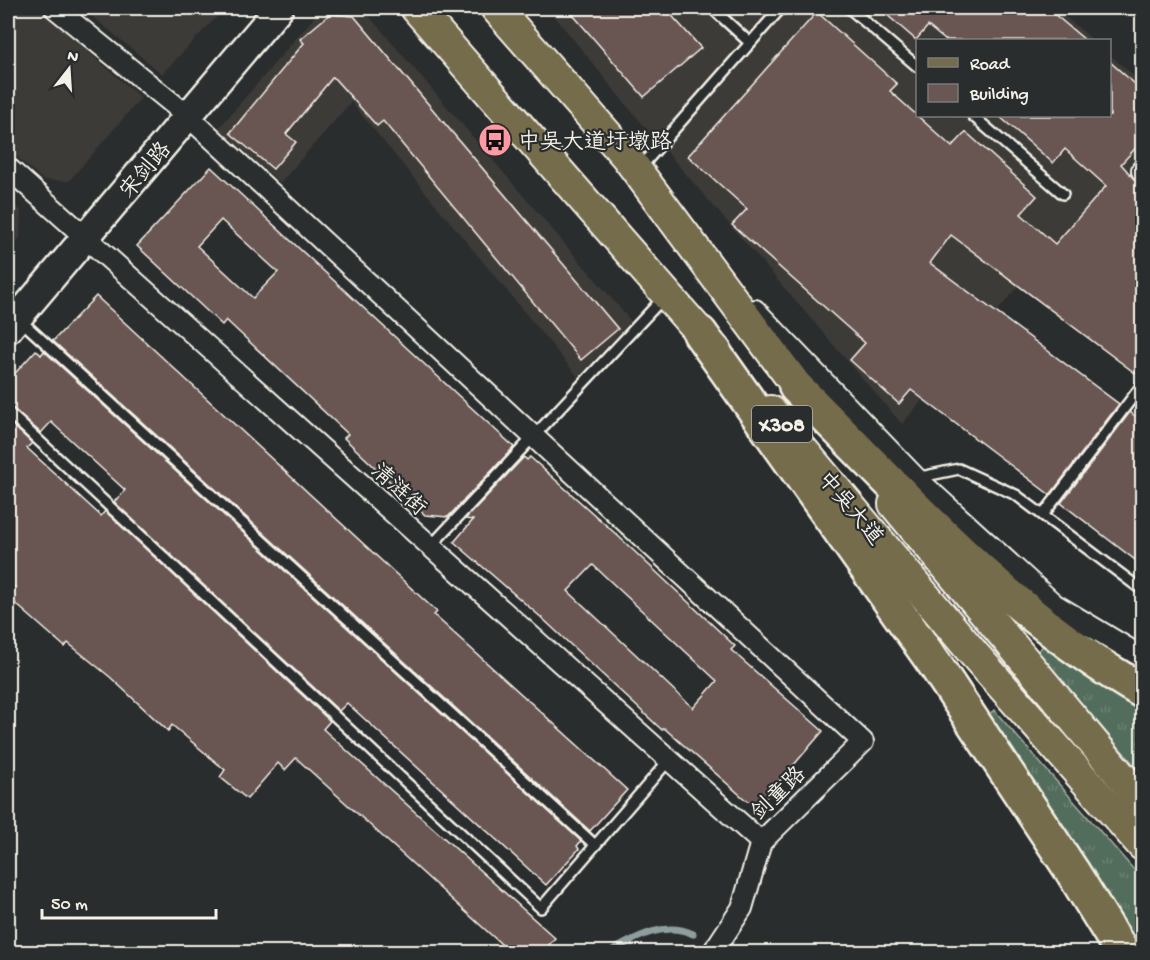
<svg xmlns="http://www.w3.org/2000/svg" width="1150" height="960" viewBox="0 0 1150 960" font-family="'Gochi Hand','LXGW WenKai TC',sans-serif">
<defs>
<pattern id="grass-tufts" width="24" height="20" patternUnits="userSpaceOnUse" patternTransform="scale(1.5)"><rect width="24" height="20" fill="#536d5b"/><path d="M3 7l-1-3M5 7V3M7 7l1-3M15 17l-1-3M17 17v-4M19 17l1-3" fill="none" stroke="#6c8273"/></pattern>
</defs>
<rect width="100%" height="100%" fill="#2a2d2e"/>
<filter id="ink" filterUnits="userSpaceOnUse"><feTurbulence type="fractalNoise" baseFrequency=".0167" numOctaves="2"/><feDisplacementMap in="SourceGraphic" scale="12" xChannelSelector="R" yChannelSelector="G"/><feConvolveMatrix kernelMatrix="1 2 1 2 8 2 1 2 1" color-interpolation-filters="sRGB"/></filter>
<g filter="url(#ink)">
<g fill="#3d3a39">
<path d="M8 8H38L141 98 69 181 43 180 8 149Z"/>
<path d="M82 8H225L162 74Z"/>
<path d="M322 8 363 9 631 321 578 377 351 102 280 183 219 128Z"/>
<path d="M548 8H1055L1093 40H918V116H1110V55L1142 83V153L1117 184 1142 309 1057 240 902 424 627 106Z"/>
<path d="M8 199 21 211 20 237 8 252Z"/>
</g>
<g fill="url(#grass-tufts)" stroke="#a4afa2" stroke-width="1.5">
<path d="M1046 643 1142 711V774L1037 652Z"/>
<path d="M994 710 1142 879V952H1137L986 717Z"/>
</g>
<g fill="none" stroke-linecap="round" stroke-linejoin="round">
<path stroke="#8d9e9c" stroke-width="7" d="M610 952C635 938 664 920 693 934"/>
</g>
<g fill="#695753" stroke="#f4f1e8" stroke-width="1.5" fill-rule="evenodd">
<path d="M567 8H665L701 48 644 97Z"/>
<path d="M879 8H1047L1085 40H945L928 26 916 40Z"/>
<path d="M817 12 897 84 890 91 952 147 966 132 1037 196 1021 214 1055 244 1106 186 1065 149 1053 163 999 116H1110V62L1143 91V140L1121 164 1136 181 1143 183V364L1135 373 951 235 930 263 1119 404 1050 495 911 390 899 404 850 360 865 343 732 225 747 209 688 156Z"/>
<path d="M330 14 354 16 618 329 581 360 383 121 377 126 333 77 286 134 296 142 273 169 230 133 304 43 300 39Z"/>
<path d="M211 167 514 447 448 517 425 515 344 438 348 434 226 320 222 325 137 246ZM221 220 278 272 253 298 197 246Z"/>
<path d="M96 296 437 612 434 615 627 790 590 831 53 341Z"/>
<path d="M36 350 41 355 44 351 581 841 577 846 579 849 546 885 347 703 339 711 114 502 125 490 51 422 41 433 8 405V381Z"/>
<path d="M1130 412 1143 422V566L1061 503Z"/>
<path d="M8 421 32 443 27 448 101 516 105 511 330 721 323 729 555 938 543 952H510L296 758 285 770 278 763 247 799 220 777 225 770 172 725 168 731 110 677 68 643 65 647 8 597 16 588 8 581Z"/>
<path d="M524 457 527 460 530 457 617 535 735 646 731 650 823 731 761 803 747 801 664 728 662 730 543 619 454 542 473 520 465 519ZM593 565 717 681 693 708 568 591Z"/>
</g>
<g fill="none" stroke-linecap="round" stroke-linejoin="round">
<g stroke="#f4f1e8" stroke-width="14">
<g id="lane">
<path d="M712 8 750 43"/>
<path d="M849 8 918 67"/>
<path d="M973 116 1063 194"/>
<path d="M640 168 781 8"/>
<path d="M19 319 595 845"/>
<path d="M8 412 541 908 669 760"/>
<path d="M916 478 959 469 1016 495 1142 590"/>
<path d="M1043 515 1142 385"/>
<path d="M430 547 665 296"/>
</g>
</g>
<g stroke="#f4f1e8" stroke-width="24">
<g id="street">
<path d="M55 8 188 116 863 742 761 842 742 908 713 952"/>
<path d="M8 168 761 842"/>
<path d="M1142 171V170"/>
<path d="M755 310 916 478 1054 604 1142 657"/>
</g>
</g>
<g stroke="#f4f1e8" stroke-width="32">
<path id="secondary" d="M8 329 279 8"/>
</g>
<g stroke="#f4f1e8" stroke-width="34">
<g id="primary">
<path d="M416 8 716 351"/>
<path d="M496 8 626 156 811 405"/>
<path d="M770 411 973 653 1142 845"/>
<path d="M894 504 1142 801"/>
</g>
</g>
<g stroke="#f4f1e8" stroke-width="38">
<g id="highway">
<path d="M700 333 936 666 1072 871 1122 952"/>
<path d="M796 387C904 494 1009 615 1142 691"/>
</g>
</g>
<use href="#lane" stroke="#2a2d2e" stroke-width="9"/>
<use href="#street" stroke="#2a2d2e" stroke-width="20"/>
<use href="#secondary" stroke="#2a2d2e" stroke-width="27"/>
<use href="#primary" stroke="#746c4b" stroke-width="30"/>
<use href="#highway" stroke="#746c4b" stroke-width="33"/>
</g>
</g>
<defs>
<g id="bus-disc" transform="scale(1.725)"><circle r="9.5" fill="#ff9aa2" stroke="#2a2d2e"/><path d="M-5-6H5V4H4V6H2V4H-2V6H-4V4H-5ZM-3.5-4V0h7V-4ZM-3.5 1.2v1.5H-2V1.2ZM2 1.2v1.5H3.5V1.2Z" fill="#111"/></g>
</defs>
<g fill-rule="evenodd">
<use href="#bus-disc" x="495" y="140"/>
</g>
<g text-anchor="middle" stroke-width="4.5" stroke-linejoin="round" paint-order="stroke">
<rect fill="#2a2d2e" stroke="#b7b6b0" stroke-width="1.5" x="752" y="406" width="60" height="36" rx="4.5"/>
<g font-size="21" font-weight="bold" fill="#f4f1e8">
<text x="782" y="431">X308</text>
</g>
<g font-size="22" fill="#f4f1e8" stroke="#2a2d2e" text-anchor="start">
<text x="518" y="148">中吴大道圩墩路</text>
</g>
<g font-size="22" fill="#f4f1e8" stroke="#2a2d2e">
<text transform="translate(144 169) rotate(-50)" y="8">宋剑路</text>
<text transform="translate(400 488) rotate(42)" y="8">清涟街</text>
<text transform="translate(852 507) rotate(50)" y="8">中吴大道</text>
<text transform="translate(777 792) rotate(-44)" y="8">剑童路</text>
</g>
</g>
<rect width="1150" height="960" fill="none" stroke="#2a2d2e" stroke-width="30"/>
<rect x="15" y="15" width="1120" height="930" fill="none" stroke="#f4f1e8" stroke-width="2" filter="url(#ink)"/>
<rect x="916" y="39" width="195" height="78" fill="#2a2d2e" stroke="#7b7b78" stroke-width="1.5"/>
<rect x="928" y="58" width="30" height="9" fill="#746c4b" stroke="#7b7b78" stroke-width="1.5"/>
<text x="970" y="69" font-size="18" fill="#f4f1e8">Road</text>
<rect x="928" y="84" width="30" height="18" fill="#695753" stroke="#7b7b78" stroke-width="1.5"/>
<text x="970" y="99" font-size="18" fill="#f4f1e8">Building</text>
<g transform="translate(69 69) rotate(17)" stroke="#2a2d2e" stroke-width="4.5" paint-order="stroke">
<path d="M0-4.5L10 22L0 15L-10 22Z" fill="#f4f1e8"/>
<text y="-9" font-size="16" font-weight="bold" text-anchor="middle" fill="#f4f1e8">N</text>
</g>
<path d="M42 909v9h174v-9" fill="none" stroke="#f4f1e8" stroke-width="3"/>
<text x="51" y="909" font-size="18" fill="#f4f1e8" stroke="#2a2d2e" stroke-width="4.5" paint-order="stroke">50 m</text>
</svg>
